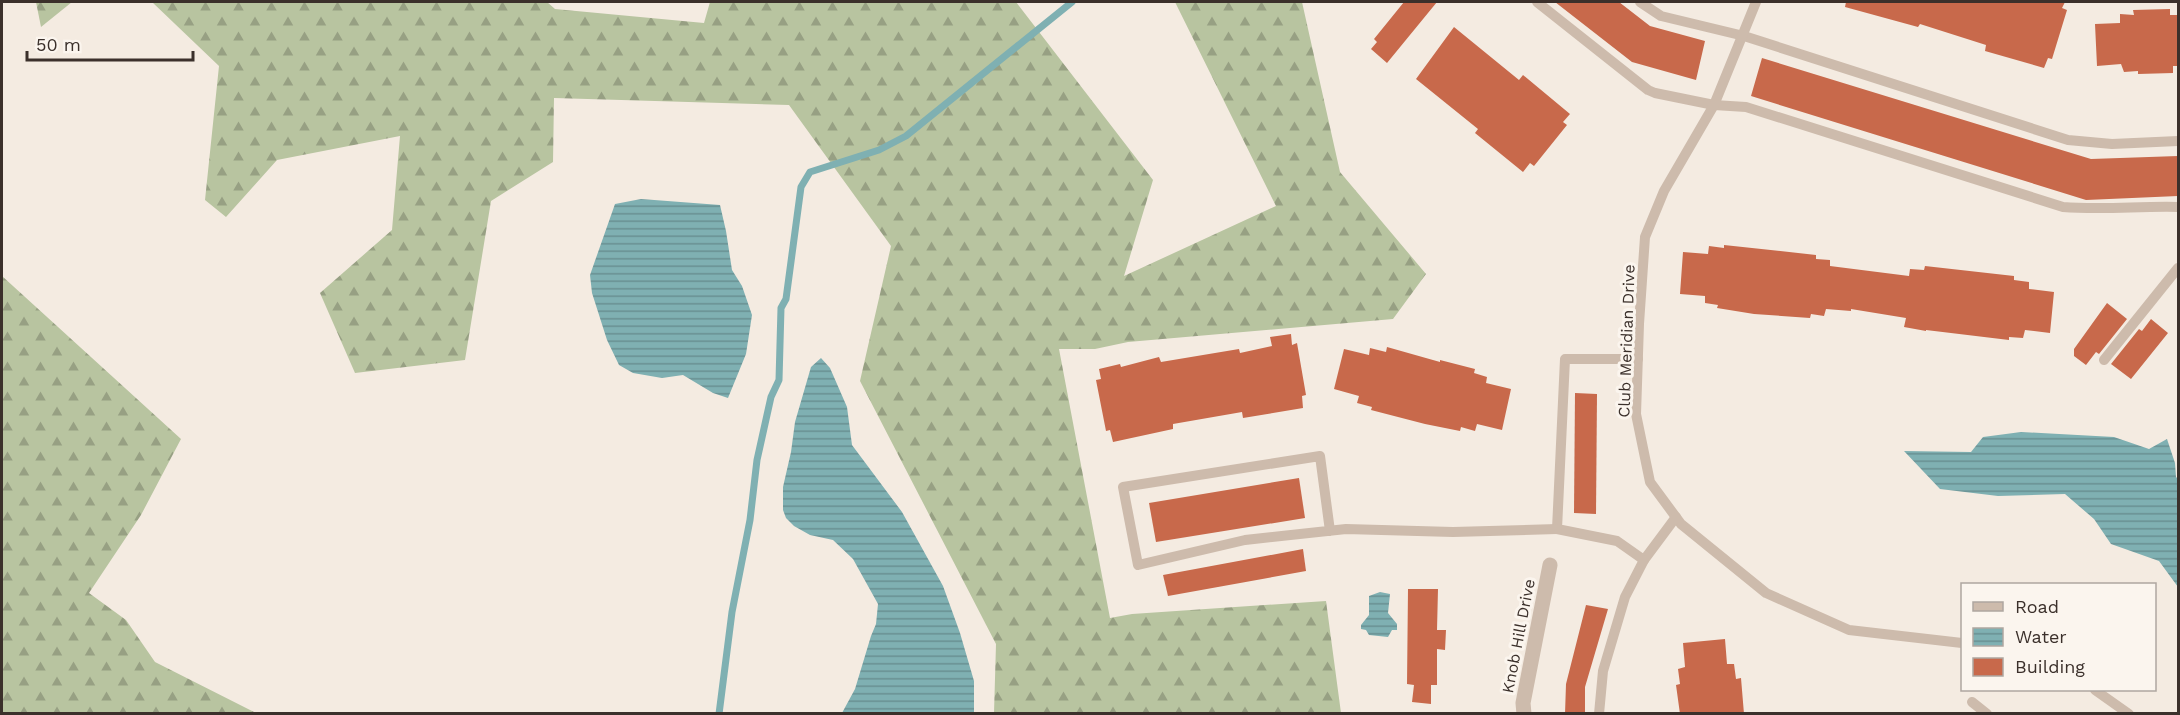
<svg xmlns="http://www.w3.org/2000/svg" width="2180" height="715" viewBox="0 0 2180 715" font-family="'Work Sans',sans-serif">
<defs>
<pattern id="forest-firs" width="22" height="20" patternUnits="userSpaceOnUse" patternTransform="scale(1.5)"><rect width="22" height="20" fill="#b8c4a0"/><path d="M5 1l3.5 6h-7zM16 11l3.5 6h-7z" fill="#97a083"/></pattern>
<pattern id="water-rules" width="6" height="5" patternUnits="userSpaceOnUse" patternTransform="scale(1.5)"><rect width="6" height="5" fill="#7fb0b2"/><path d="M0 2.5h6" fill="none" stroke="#699091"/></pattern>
</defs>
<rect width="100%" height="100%" fill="#f4ebe1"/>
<g fill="url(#forest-firs)">
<path d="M36 2H72L41 27Z"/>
<path d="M152 2H547L555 9 704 23 710 2H1016L1153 180 1124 276 1276 206 1175 2H1302L1340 172 1426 274 1393 319 1128 342 1095 349H1059L1110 618 1132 614 1326 601 1341 713H994L996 644 860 381 891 246 789 105 554 98 553 162 491 201 465 360 355 373 320 293 392 230 400 136 277 160 226 217 205 200 219 66Z"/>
<path d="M2 276 181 439 141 515 89 593 126 620 155 662 256 713H2Z"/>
</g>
<g fill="url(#water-rules)">
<path d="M641 199 720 205 726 231 732 270 742 286 752 315 746 354 728 398 713 393 683 375 662 378 633 373 619 365 607 340 592 293 590 275 615 204Z"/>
<path d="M821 358 830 368 847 407 852 445 902 512 943 586 960 633 974 681V713H842L855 689 871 636 876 624 878 604 853 559 833 540 810 535 794 526 786 518 783 510V487L791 452 795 422 811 367Z"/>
<path d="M2021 432 2114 437 2149 449 2167 439 2175 463 2176 477 2178 479V587L2159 561 2111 544 2094 519 2065 494 1998 496 1940 489 1904 451 1971 452 1983 437Z"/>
<path d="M1380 592 1390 594 1388 613 1397 624V630H1392L1388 637 1369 635 1366 630 1361 629V625L1369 615V596Z"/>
</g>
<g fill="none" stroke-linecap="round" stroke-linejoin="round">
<path stroke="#7fb0b2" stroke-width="7" d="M719 714 732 612 750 520 757 460 771 397 779 380 781 308 786 299 801 187 810 172 879 150 906 136 1072 2"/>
</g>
<g fill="#c8694b">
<path d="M1404 2H1437L1387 63 1371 49 1377 42 1374 39Z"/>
<path d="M1555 2H1619L1650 26 1705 41 1696 80 1632 62Z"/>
<path d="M1846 2H2065L2062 8 2067 10 2052 59 2048 58 2044 68 1985 51 1986 45 1920 24 1918 27 1845 7Z"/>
<path d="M2170 9V15H2178V66H2173V73L2138 74V71L2124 72 2121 64 2097 66 2095 24 2120 23V14L2134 15 2133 10Z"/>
<path d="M1454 27 1519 80 1523 75 1570 114 1563 122 1567 125 1534 166 1530 163 1523 172 1475 133 1478 129 1416 79Z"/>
<path d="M1762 58 2091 159 2178 156V196L2086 200 1751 96Z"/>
<path d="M1724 245 1816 255V259L1830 260V266L1909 276 1910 269 1924 270 1925 266 2014 276V280L2029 282V289L2054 292 2050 333 2025 330 2023 338 2009 337V340L1926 330V331L1904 327 1906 318 1851 309V311L1826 309 1824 316 1811 314 1810 318 1754 314 1717 308 1718 305 1705 303V296L1680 294 1683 252 1708 254 1709 246 1724 248Z"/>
<path d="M2107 303 2127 319 2099 354 2096 352 2086 365 2074 356V349Z"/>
<path d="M2151 319 2168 333 2131 379 2111 364 2139 329 2142 331Z"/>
<path d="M1291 334 1292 345 1297 343 1306 395 1302 396 1303 408 1243 418 1242 412 1173 424V429L1113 442 1110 430 1106 431 1096 380 1101 379 1099 369 1120 364 1121 367 1159 357 1161 362 1239 349 1240 353 1272 346 1270 337Z"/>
<path d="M1387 347 1440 362V360L1475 369 1474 373 1487 377 1486 383 1511 389 1502 430 1477 424 1475 431 1461 427 1460 431 1425 424 1371 410 1372 407 1357 403 1359 396 1334 389 1344 349 1369 355 1370 348 1386 352Z"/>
<path d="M1575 393 1597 394 1596 514 1574 513Z"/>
<path d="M1299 478 1305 518 1156 542 1149 503Z"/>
<path d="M1303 549 1306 571 1168 596 1163 575Z"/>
<path d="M1408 589H1438L1437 630H1446L1445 650 1437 649V685H1431V704L1412 702 1414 685 1407 684Z"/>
<path d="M1586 605 1608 609 1585 687V714H1565L1566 684Z"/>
<path d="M1725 639 1727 664H1734L1736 679 1741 678 1744 714H1680L1676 685 1680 684 1678 669 1685 667 1683 643Z"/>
</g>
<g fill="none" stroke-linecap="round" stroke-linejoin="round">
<g stroke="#cdbbac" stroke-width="10">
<path d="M1537 2 1648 90 1655 93 1714 105 1746 107 2063 207C2102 210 2140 206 2178 207"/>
<path d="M1640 2 1661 16 1744 36 2068 140 2112 144 2178 141"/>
<path d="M1756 2 1714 105 1664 191 1645 237 1639 324 1636 414 1650 482 1681 524 1766 593 1849 630 1962 643"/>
<path d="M1638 359H1565L1557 529 1617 541 1644 560 1676 517"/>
<path d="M2104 360 2178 268"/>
<path d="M1330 531 1320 456 1123 487 1138 565 1245 540 1346 529 1453 532 1557 529"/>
<path d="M2095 690 2129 714"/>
<path d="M1972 702 1987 714"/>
<path d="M1599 714 1603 671 1625 597 1644 560"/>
</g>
<path stroke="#cdbbac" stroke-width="15" d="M1524 714 1523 703 1550 565"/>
</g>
<g text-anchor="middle" stroke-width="6" stroke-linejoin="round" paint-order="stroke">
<g font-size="16" fill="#3b302b" stroke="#fbf5ee">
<text transform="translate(1626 341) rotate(-88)" y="6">Club Meridian Drive</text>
<text transform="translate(1518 636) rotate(-79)" y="6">Knob Hill Drive</text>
</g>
</g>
<rect width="2180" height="715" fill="none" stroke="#3b302b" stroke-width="6"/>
<rect x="1961" y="583" width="195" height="108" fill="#fbf5ee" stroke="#aea6a0" stroke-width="1.5"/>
<rect x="1973" y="602" width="30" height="9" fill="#cdbbac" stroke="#aea6a0" stroke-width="1.5"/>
<text x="2015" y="613" font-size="18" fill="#3b302b">Road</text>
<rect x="1973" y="628" width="30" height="18" fill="url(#water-rules)" stroke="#aea6a0" stroke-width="1.5"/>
<text x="2015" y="643" font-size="18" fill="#3b302b">Water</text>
<rect x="1973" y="658" width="30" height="18" fill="#c8694b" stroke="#aea6a0" stroke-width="1.5"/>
<text x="2015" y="673" font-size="18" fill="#3b302b">Building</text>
<path d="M27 51v9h166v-9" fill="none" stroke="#3b302b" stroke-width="3"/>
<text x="36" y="51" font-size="18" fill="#3b302b" stroke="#fbf5ee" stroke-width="4.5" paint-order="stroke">50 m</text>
</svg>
